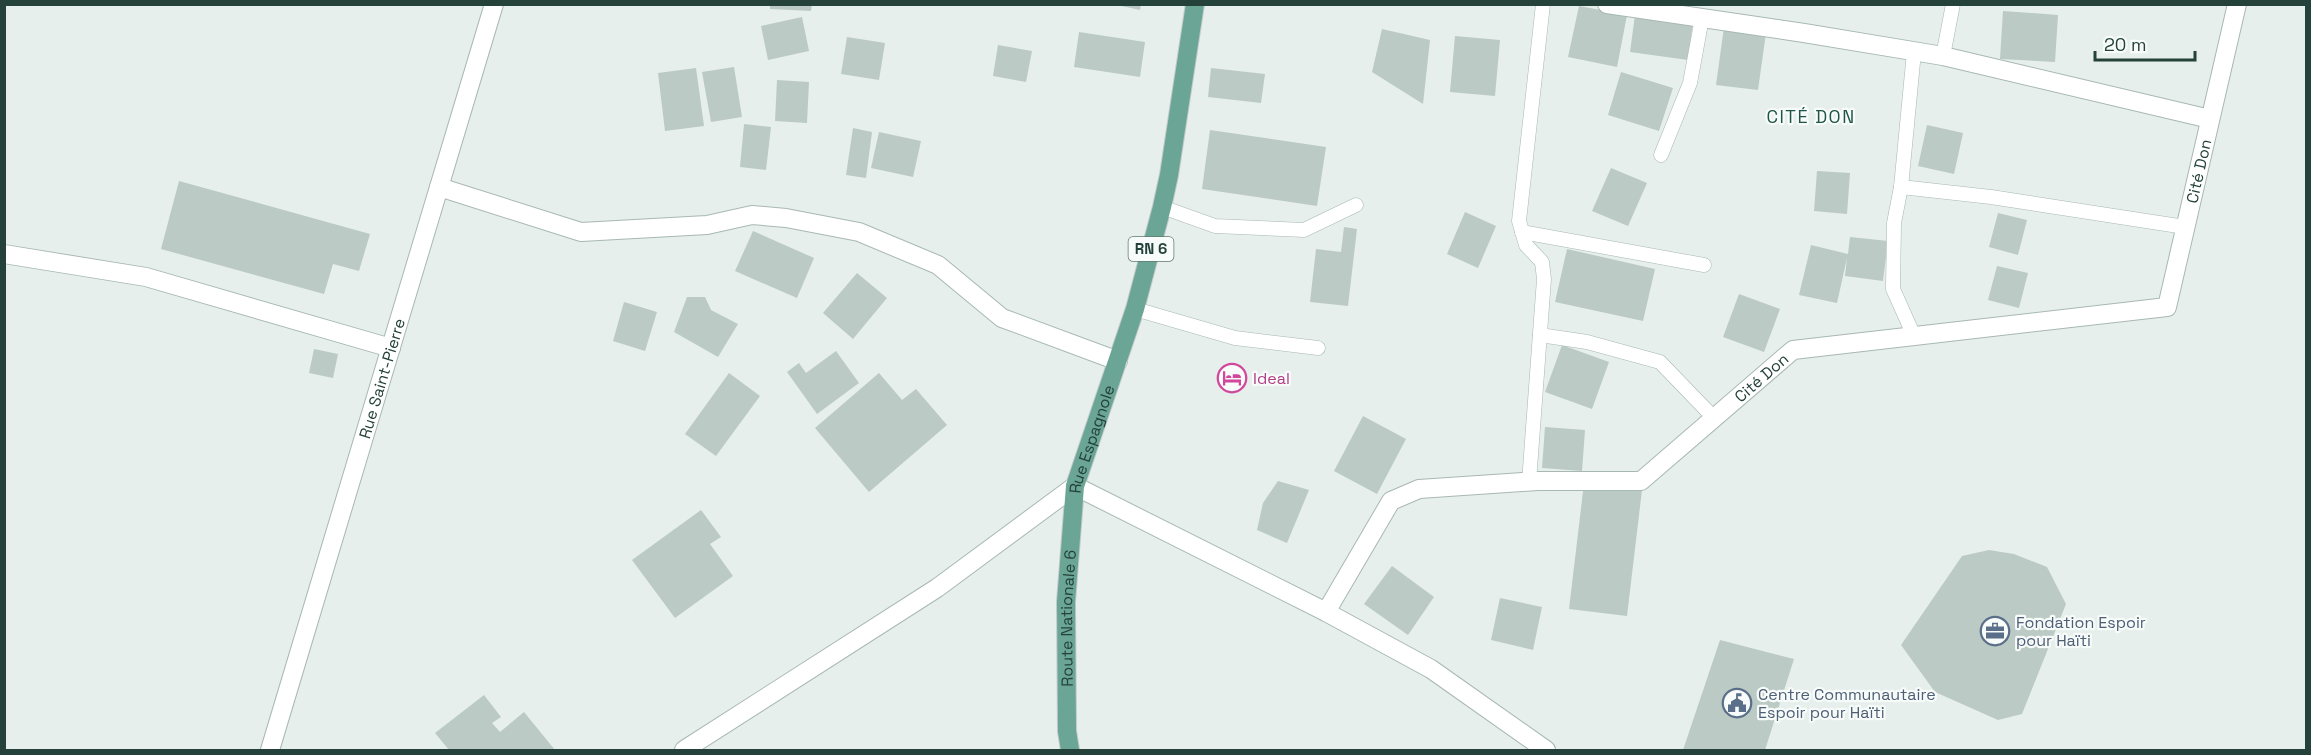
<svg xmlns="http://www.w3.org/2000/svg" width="2311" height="755" viewBox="0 0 2311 755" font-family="'Space Grotesk',sans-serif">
<rect width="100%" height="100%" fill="#e6efeb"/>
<g fill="#bbcac4">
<path d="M770 4H812L811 11 770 9Z"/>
<path d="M1112 4H1141L1140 10Z"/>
<path d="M1579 6 1627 15 1617 67 1568 57Z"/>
<path d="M2003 11 2058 15 2055 62 2000 59Z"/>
<path d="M1635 15 1693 22 1688 60 1630 52Z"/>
<path d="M802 17 809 51 768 60 761 26Z"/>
<path d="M1724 27 1766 33 1758 90 1716 85Z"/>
<path d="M1382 29 1430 40 1423 104 1372 72Z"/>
<path d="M1079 32 1145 42 1140 77 1074 67Z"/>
<path d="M1455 36 1500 40 1495 96 1450 92Z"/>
<path d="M847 37 885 43 879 80 841 74Z"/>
<path d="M998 45 1032 51 1026 82 993 76Z"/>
<path d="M734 67 742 117 711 122 702 72Z"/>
<path d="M696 68 704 126 665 131 658 73Z"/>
<path d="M1211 68 1265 74 1261 103 1208 97Z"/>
<path d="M1621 72 1673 88 1659 131 1608 115Z"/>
<path d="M777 80 809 82 807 123 775 121Z"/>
<path d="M744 124 771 127 766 170 740 167Z"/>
<path d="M1927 125 1963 133 1954 174 1918 166Z"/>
<path d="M853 128 872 132 866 178 846 175Z"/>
<path d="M1210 130 1326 147 1317 206 1202 189Z"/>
<path d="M879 132 921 141 913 177 871 168Z"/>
<path d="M1611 168 1647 183 1628 226 1592 211Z"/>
<path d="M1817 171 1850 173 1847 214 1814 211Z"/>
<path d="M179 181 370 234 359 271 333 264 324 294 161 249Z"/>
<path d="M1465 212 1496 226 1478 268 1447 254Z"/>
<path d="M1998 213 2027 220 2018 255 1989 247Z"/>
<path d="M1344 227 1357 229 1348 306 1310 302 1316 249 1341 252Z"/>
<path d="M753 231 814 258 797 298 735 271Z"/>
<path d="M1850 237 1888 241 1883 281 1845 276 1847 258 1837 303 1799 295 1811 245 1848 254Z"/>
<path d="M1567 249 1655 269 1643 321 1555 302Z"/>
<path d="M1997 266 2028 273 2019 308 1988 300Z"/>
<path d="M857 273 887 298 853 339 823 313Z"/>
<path d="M1739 294 1780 309 1764 352 1723 337Z"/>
<path d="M687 297H705L711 310 738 324 718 357 674 332Z"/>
<path d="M624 302 657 312 645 351 613 341Z"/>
<path d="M1562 345 1609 362 1592 409 1545 392Z"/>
<path d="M314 349 338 354 333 378 309 373Z"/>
<path d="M836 351 859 383 817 414 787 372 799 363 806 373Z"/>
<path d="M729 373 760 396 716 456 685 434Z"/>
<path d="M879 373 902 400 916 389 947 425 869 492 815 428Z"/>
<path d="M1363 416 1406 439 1377 494 1334 471Z"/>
<path d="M1545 427 1585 430 1582 471 1542 468Z"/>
<path d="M1278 481 1309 490 1287 543 1257 530 1263 503Z"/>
<path d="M1584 483 1642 490 1627 616 1569 609Z"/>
<path d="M701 510 721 537 710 544 733 576 675 618 632 560Z"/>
<path d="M1989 550 2014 554 2047 567 2066 604 2022 714 1998 720 1935 692 1901 645 1962 556Z"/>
<path d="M1392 566 1434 597 1408 635 1364 604Z"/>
<path d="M1500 598 1542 607 1533 650 1491 640Z"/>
<path d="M1720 640 1794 659 1765 750H1683Z"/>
<path d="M484 695 501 717 492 723 500 732 524 712 555 750H449L435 733Z"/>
</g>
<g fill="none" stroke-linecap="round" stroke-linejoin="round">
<g stroke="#a8b8b2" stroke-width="15">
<g id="service">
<path d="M1943 56 1953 4"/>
<path d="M1661 155 1690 83 1702 18"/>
<path d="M1901 187 1991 197 2185 227"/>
<path d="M1162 207 1215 226 1304 230 1356 205"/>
<path d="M1522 232 1704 265"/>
<path d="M1135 309 1235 338 1318 348"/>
<path d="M1540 335 1587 342 1660 362 1714 418"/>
<path d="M1914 336 1893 289 1894 223 1901 187 1914 52"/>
<path d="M1529 482 1544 279 1542 262 1526 245 1519 221 1543 4"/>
</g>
</g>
<g stroke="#a8b8b2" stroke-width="20">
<g id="minor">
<path d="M1607 4 1804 33 1943 56 2210 119"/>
<path d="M439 187 581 232 707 225 752 215 786 218 859 232 938 265 1002 318 1118 361"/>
<path d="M4 254 146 277 391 348"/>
<path d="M1075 486 1326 612 1431 669 1546 750"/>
<path id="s1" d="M1326 612 1391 501 1419 489 1537 481H1641L1793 350 2167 307 2237 4"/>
<path id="s2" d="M270 750 494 4"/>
</g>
</g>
<g stroke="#a8b8b2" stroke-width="20">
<path id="tertiary" d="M684 750 937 588 1075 486"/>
</g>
<g stroke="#c2cac8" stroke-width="20">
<g id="primary">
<path id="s3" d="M1070 750 1067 731 1066 602 1075 486 1135 309 1162 207 1169 175 1195 4"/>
</g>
</g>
<use href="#service" stroke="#fff" stroke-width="14"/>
<use href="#minor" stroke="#fff" stroke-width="18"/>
<use href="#tertiary" stroke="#fff" stroke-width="18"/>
<use href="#primary" stroke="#6aa596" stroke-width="18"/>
</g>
<defs>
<g id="hotel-ring" transform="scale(1.5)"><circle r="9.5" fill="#f7fbf9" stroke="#d1479c" stroke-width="1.5"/><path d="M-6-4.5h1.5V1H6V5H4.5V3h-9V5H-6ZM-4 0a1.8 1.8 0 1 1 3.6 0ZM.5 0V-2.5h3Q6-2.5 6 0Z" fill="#d1479c"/></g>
<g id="office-ring" transform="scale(1.5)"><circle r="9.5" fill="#f7fbf9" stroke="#5c6f8a" stroke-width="1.5"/><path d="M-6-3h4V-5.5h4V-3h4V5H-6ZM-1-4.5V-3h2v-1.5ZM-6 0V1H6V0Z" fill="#5c6f8a"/></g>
<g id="civic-ring" transform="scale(1.5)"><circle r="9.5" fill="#f7fbf9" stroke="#5c6f8a" stroke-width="1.5"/><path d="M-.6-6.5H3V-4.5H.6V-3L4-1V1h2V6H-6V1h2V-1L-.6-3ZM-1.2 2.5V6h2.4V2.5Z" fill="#5c6f8a"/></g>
</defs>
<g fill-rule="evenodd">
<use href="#hotel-ring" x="1232" y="378"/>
<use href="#office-ring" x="1995" y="631"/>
<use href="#civic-ring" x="1737" y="703"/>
</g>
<g text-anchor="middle" stroke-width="4.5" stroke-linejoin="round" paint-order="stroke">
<rect fill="#f7fbf9" stroke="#637a73" stroke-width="1.5" x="1128.5" y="237" width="45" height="24" rx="4.5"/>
<g font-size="15" font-weight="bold" fill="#24423a">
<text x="1151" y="254">RN 6</text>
</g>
<g font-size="16" fill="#24423a" stroke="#f7fbf9">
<text dy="6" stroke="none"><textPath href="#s1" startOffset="1098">Cité Don</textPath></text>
<text dy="6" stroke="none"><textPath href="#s2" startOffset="388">Rue Saint-Pierre</textPath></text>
<text dy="6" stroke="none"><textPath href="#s1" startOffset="540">Cité Don</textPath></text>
<text dy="6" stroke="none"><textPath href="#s3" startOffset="314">Rue Espagnole</textPath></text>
<text dy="6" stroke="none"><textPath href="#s3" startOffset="132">Route Nationale 6</textPath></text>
</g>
<g font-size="16" fill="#b23c85" stroke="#f7fbf9" text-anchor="start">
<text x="1253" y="384">Ideal</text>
</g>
<g font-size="16" fill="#4e5e75" stroke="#f7fbf9" text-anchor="start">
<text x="2016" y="628">Fondation Espoir<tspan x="2016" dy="18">pour Haïti</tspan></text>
<text x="1758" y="700">Centre Communautaire<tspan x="1758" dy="18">Espoir pour Haïti</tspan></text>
</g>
<g font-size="18" letter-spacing="1.5" fill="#1f5548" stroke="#f7fbf9">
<text x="1811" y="123">CITÉ DON</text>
</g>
</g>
<rect width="2311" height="755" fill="none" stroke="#24423a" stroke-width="12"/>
<path d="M2095 51v9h100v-9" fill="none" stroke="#24423a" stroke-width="3"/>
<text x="2104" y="51" font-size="18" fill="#24423a" stroke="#f7fbf9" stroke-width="4.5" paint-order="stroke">20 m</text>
</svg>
